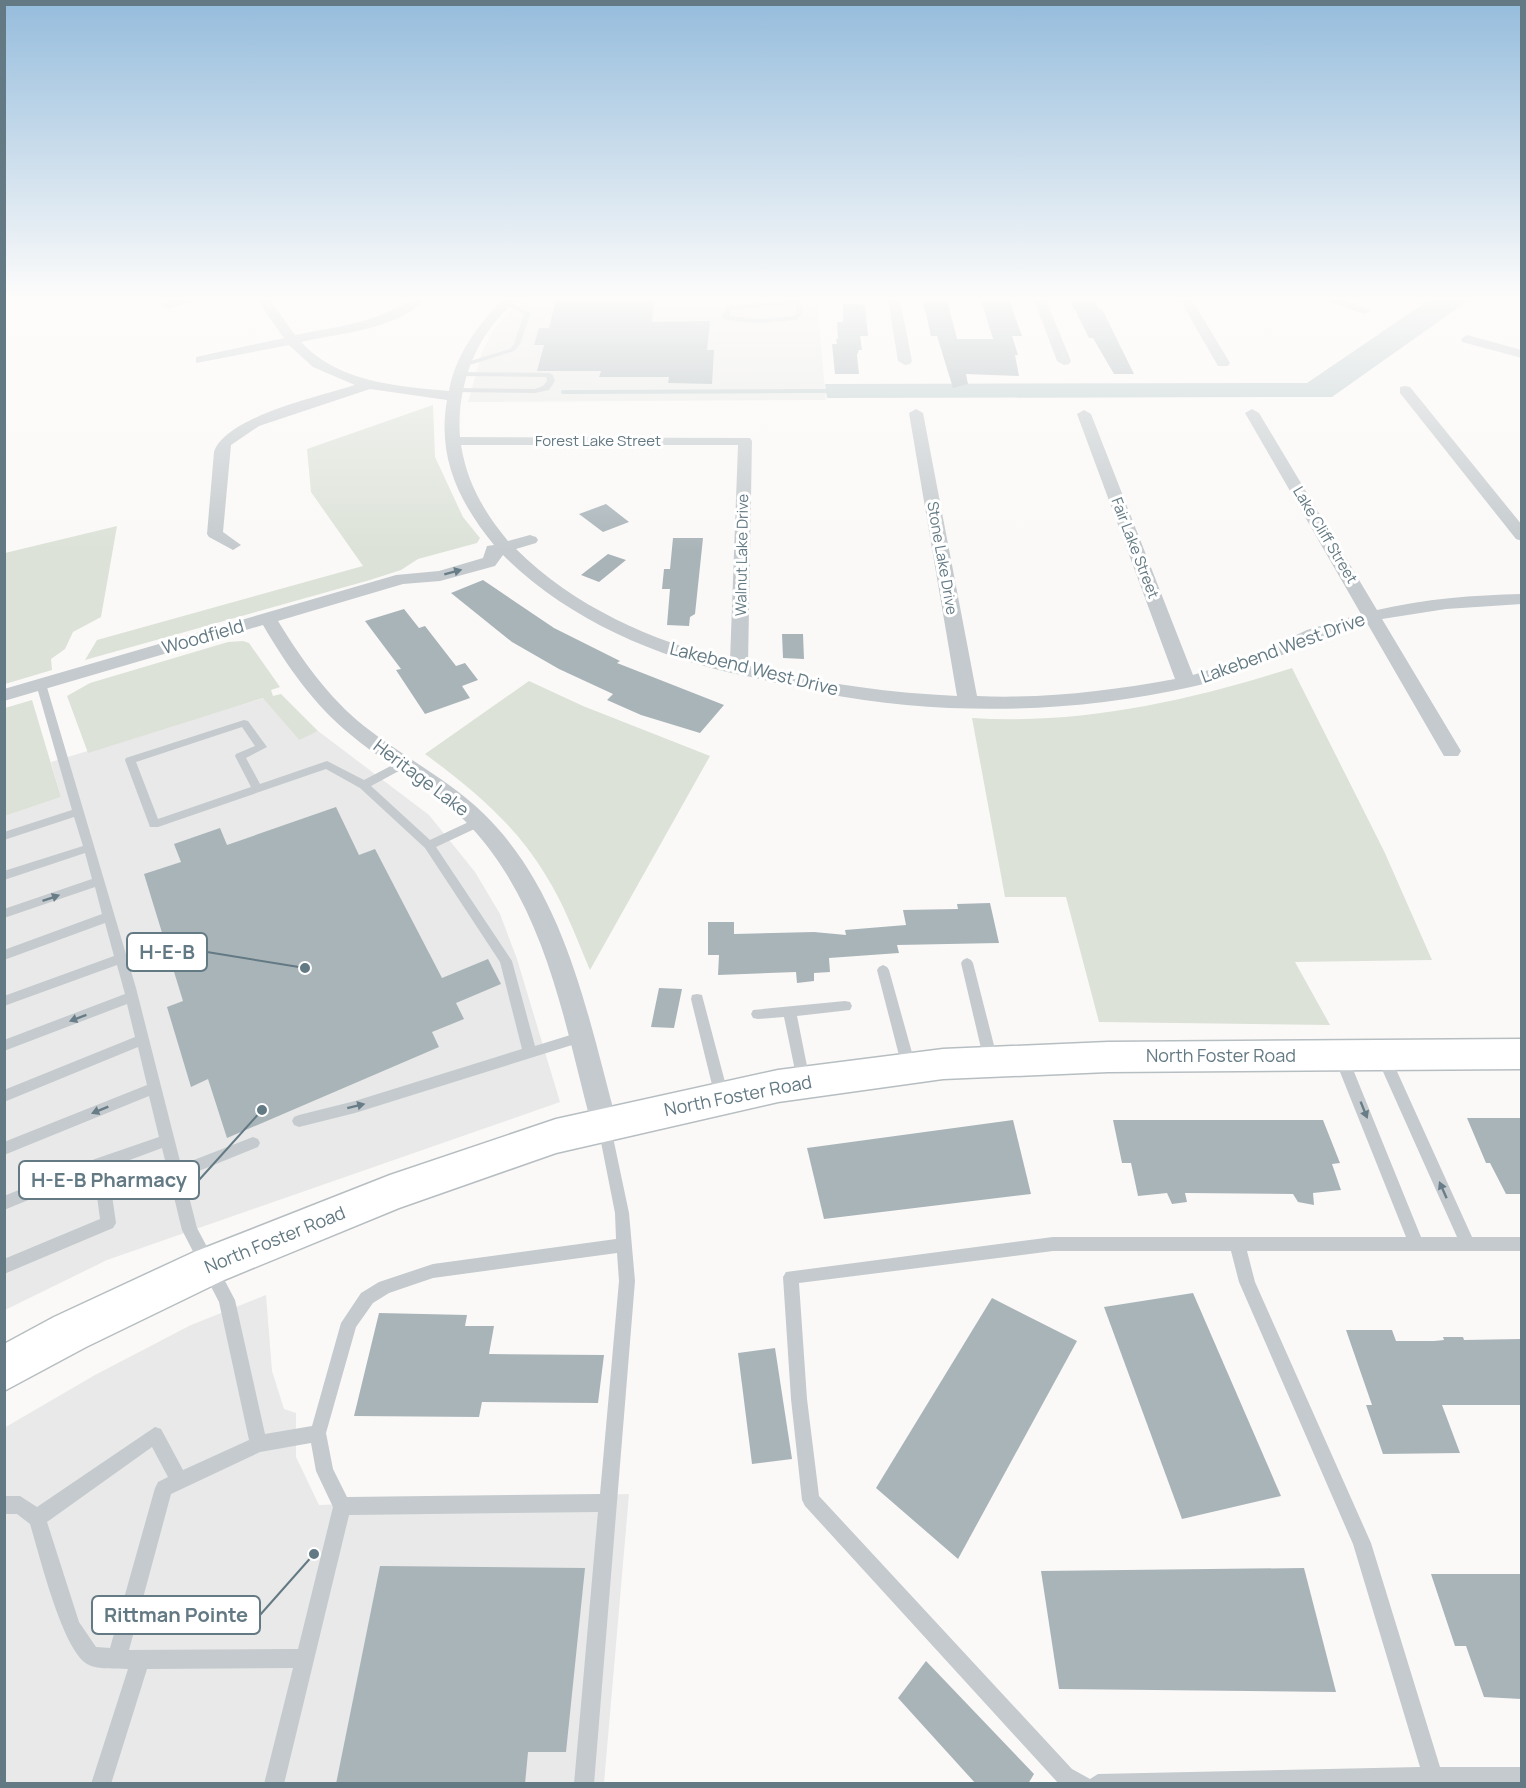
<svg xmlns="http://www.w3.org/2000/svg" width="1526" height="1788" viewBox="0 0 1526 1788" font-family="Manrope,sans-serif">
<rect width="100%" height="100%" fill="#faf9f7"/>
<g fill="#e8e9e8">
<path d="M526 300H817L826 400 468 402 482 352 494 329 507 313Z"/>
<path d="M264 698 298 739 318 731 429 815 475 872 500 914 517 959 560 1102 107 1260 5 1310V816L61 797 51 762Z"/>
<path d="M266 1295 272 1371 284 1409 296 1413V1457L319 1505 629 1494 604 1783H5L4 1428 95 1375 191 1325Z"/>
</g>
<g fill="#dce2d8">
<path d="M433 405 435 457 463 517 480 538 477 543 418 559 401 570 370 580 85 660 97 640 363 566 311 492 307 449Z"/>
<path d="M117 526 101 617 73 632 65 649 51 659 52 670 5 684V553Z"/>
<path d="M243 641 249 643 280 687 271 690 273 696 281 694 318 731 299 740 263 698 88 753 67 696 90 683 228 642Z"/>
<path d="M1292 668 1384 851 1432 960 1295 962 1330 1025 1099 1022 1066 897H1005L972 718C1081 725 1188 701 1292 668Z"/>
<path d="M529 681 583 706 710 756 590 970C576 937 564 904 545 874 515 824 471 788 425 754Z"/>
<path d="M32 700 61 797 5 816V708Z"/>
</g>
<path fill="#bac9cb" d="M1429 300H1469L1332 397 827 398 825 384 1307 383Z"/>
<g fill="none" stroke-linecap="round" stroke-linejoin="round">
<path stroke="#bac9cb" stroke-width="4" d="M563 392 834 391"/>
</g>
<g fill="#a9b4b9">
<path d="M556 300H654L652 322 710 321 707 350H714L712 384 668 383 669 377H599L601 371H537L544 345H534L539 328H549Z"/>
<path d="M923 300H947L957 339H993L981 300H1009L1022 336H1012L1018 355H1015L1019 376 966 374 968 384 953 388 937 336H931Z"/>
<path d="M1070 300H1094L1099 309H1102L1134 374H1114L1093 338H1089Z"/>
<path d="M843 304H862L865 307 868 336H860L862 350H859L857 355 859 374H835L832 344H837L836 339H838L837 322H843Z"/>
<path d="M606 504 629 522 603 532 579 514Z"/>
<path d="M673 538H703L695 614 690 617 689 626 667 625 670 589H662L664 569H670Z"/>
<path d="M608 554 626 560 599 582 581 575Z"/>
<path d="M483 580 554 628 620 661 617 663 724 705 700 733 641 715 607 700 613 694 559 669 512 642 451 593Z"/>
<path d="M404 609 419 628 425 626 456 666 465 663 478 680 462 686 470 698 425 714 396 670 401 669 365 621Z"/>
<path d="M782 634H803L804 659 783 658Z"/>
<path d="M336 807 359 855 375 849 442 978 488 959 501 984 456 1003 464 1019 432 1032 439 1047 227 1138 208 1079 191 1087 167 1007 183 1001 144 874 181 862 174 844 220 828 227 845Z"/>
<path d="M990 903 999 943 897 945 899 953 829 958 830 972 814 973V981L797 983 796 972 718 975 719 955H708V922H734V934L814 932 846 935 845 930 906 925 903 910 958 909 957 904Z"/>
<path d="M659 988 682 989 674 1028 651 1027Z"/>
<path d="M1467 1118H1521V1194H1506L1490 1163H1486Z"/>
<path d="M1013 1120 1031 1194 824 1219 807 1148Z"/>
<path d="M1113 1120H1323L1340 1163 1332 1164 1341 1190 1313 1193 1314 1205 1298 1202 1293 1194 1185 1193 1187 1202 1172 1204 1167 1193 1138 1196 1131 1163H1122Z"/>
<path d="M1193 1293 1281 1496 1182 1519 1104 1307Z"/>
<path d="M992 1298 1077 1341 958 1559 876 1488Z"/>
<path d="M379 1313 467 1315 465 1326H494L489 1354 604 1355 598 1403 482 1402 479 1417 354 1416Z"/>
<path d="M1346 1330H1392L1396 1341H1434L1444 1340 1443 1337H1463L1464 1340 1521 1339V1405H1442L1460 1453 1383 1454 1366 1405H1372Z"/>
<path d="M775 1348 792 1459 752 1464 738 1353Z"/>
<path d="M380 1566 585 1568 566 1752H528L525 1784H336Z"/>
<path d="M1304 1568 1336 1692 1059 1689 1041 1571Z"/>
<path d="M1431 1574H1521V1699L1484 1697 1466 1646H1455Z"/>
<path d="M926 1661 1034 1774 1028 1784H976L898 1698Z"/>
</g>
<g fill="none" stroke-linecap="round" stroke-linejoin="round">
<g stroke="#b7bec1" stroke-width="3">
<path id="secondary" d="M1522 1039V1069L1108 1072 943 1079 778 1102 556 1153 399 1208 224 1280 86 1347 4 1391V1344L54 1317 194 1252 390 1175 556 1119 778 1070 943 1049 1108 1042Z"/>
</g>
<g fill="#c4cacd" fill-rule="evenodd">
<path d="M800 300 803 313 796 320 759 323 725 320 722 318 725 308 728 306ZM795 305 797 313 794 316 759 319 729 316 731 310Z"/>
<path d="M505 302H509L531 313 520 344 514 351 460 368V364L510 349 514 344 524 314 505 304Z"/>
<path d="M457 372 549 373 553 375 555 381 549 390 535 393 455 392H452V388L535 389 543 386 547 381 546 377 460 376H457Z"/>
<path d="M41 681 46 684 136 988 181 1165 253 1137 258 1139 260 1143 258 1147 184 1177 197 1228 235 1300 265 1434 312 1426 341 1323 361 1293 379 1282 433 1264 616 1239 615 1213 598 1127 600 1123 605 1121 610 1123 629 1213 635 1281 594 1784H574L598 1512 349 1515 284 1784H264L293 1668 147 1669 111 1784H91L128 1669C116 1668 97 1670 87 1664 62 1649 39 1553 30 1524L17 1514H4V1496H20L37 1507 155 1427 161 1429 183 1470 249 1440 219 1302 182 1230 162 1148 108 1168 116 1223 113 1228 4 1274V1259L100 1219 94 1173 4 1210V1196L95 1159 159 1137 149 1096 4 1155V1142L147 1085 138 1047 4 1102V1090L135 1037 127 1004 4 1051V1040L125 994 117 965 4 1006V996L114 956 105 923 4 960V950L102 914 95 887 4 918V909L92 879 85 853 4 880V871L83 846 74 817 4 840V832L72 810 36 684ZM617 1253 619 1281 600 1494 347 1497 333 1469 326 1433 356 1327 373 1303 389 1293 433 1278ZM311 1443 316 1471 333 1507 298 1649 129 1650 171 1494 260 1452ZM152 1447 168 1477 158 1482 155 1488 110 1648 96 1647 79 1622 47 1522Z"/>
<path d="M244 720 248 721 267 747 246 758 260 784 327 761 364 780 404 759 408 760 409 763 408 766 371 786 430 840 475 819H483L485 822 483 825 436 847 512 961 535 1046 580 1032 585 1033 587 1037 585 1041 355 1113 299 1127 294 1125 292 1121 294 1117 299 1115 355 1101 522 1049 500 962 425 848 360 788 326 769 158 827H150L125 760 126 758ZM242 727 255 746 236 754 235 756 251 787 158 819 136 762Z"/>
<path d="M967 958 971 960 973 963 998 1061 996 1065 991 1067 986 1065 984 1061 961 963 963 960Z"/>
<path d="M883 965 887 967 889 970 916 1067 914 1071 909 1073 904 1071 902 1067 877 970 879 967Z"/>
<path d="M697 994 702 995 703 999 729 1097 727 1101 722 1103 717 1101 715 1097 691 999 692 995Z"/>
<path d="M845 1001 850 1002 852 1006 850 1010 797 1016 810 1081 808 1085 803 1087 798 1085 784 1017 758 1019 753 1018 751 1014 753 1010Z"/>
<path d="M1383 1050 1388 1052 1390 1056 1472 1237H1522V1251H1247L1255 1282 1371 1543 1440 1767H1522V1784H1059L805 1506 802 1500 791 1399 783 1277 786 1272 1053 1237H1406L1334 1057 1336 1053 1341 1051 1346 1053 1348 1057 1421 1237H1457L1376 1056 1378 1052ZM1053 1251H1231L1239 1282 1353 1544 1420 1767 1098 1774 1090 1779 1072 1769 819 1496 807 1399 799 1283Z"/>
</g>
<g fill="#c4cacd" fill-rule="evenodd">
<path d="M172 300H197L168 309 162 305Z"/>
<path d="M257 300H270L295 335C321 330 348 326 373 318 392 312 405 300 425 300 395 330 340 333 301 342 339 383 397 386 449 391 455 356 477 326 502 300H515C509 308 502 314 496 321 469 353 457 396 460 437L750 438 752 441 748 665C817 683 887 693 957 696L909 413 916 409 923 413 977 696C1043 699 1110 691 1175 679L1077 414 1084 410 1091 414 1193 675 1247 658 1307 630 1361 614 1245 413 1252 409 1259 413 1377 610C1425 599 1473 595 1522 594V604L1446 609 1382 619 1461 751 1458 756H1444L1441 751 1367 623C1306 640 1253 673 1191 687 1070 714 943 716 822 693 794 688 768 680 741 675 655 657 566 618 503 555L495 566 440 581 403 584 278 621C302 660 328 697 364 726 403 757 448 779 484 814 566 894 588 1017 617 1123L613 1131 604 1134 595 1131 591 1123C564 1021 545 906 470 826 436 789 389 767 351 735 314 705 287 666 263 625L4 701V689L396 575 439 571 483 558 487 546 494 545C458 501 437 456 447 400L370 389 259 426 231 445 223 532 241 545 233 550 209 537 207 534 214 452C225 417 320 396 355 385L313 367 289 345 196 363V357L284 338ZM461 445H738L730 661C651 640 574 607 516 549L536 543 538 540 536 537 530 535 508 541C484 512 467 483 461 445Z"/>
<path d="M888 300H900L912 361 910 364 905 365 898 361Z"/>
<path d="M1034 300H1046L1071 361 1069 364 1064 365 1057 361Z"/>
<path d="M1180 300H1192L1230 363 1228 366H1218Z"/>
<path d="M1324 300H1345L1371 310 1365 314Z"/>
<path d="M1467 335 1522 350V358L1462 342 1461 339Z"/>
<path d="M1405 386 1410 387 1522 525V541L1516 539 1400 393V387Z"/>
</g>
<use href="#secondary" fill="#fff" fill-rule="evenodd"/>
</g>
<defs><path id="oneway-solid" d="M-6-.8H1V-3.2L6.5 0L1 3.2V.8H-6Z" transform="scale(1.5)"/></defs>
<g fill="#687d87">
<use href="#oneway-solid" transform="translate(453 572) rotate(-15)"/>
<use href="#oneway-solid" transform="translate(51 898) rotate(-19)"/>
<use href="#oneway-solid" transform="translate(78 1018) rotate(159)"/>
<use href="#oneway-solid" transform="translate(356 1106) rotate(-14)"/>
<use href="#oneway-solid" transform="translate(100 1110) rotate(158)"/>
<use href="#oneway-solid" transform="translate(1364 1110) rotate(68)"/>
<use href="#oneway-solid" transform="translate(1443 1190) rotate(-114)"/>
</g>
<linearGradient id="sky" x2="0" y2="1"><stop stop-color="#95bcdc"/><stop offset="0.54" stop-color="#fdfcfb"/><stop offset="1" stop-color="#fdfcfb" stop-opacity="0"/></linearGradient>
<rect width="1526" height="551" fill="url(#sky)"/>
<g text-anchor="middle" stroke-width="6" stroke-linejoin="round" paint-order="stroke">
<g font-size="15" fill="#637983" stroke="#fff">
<text x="598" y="446">Forest Lake Street</text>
<text transform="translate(1325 535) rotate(59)" y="5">Lake Cliff Street</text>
<text transform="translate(1135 548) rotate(69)" y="5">Fair Lake Street</text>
<text transform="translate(742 555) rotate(-89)" y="5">Walnut Lake Drive</text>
<text transform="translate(942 558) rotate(80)" y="5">Stone Lake Drive</text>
</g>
<g font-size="18" fill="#637983" stroke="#fff">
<text transform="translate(203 637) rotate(-16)" y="6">Woodfield</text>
<text transform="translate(1283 648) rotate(-20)" y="6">Lakebend West Drive</text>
<text transform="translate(754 669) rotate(14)" y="6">Lakebend West Drive</text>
<text transform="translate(421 778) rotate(37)" y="6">Heritage Lake</text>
<text x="1221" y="1062">North Foster Road</text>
<text transform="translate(738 1096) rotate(-11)" y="6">North Foster Road</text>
<text transform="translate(275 1240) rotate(-22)" y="6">North Foster Road</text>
</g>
</g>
<path fill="none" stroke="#637983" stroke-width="2" d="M305 968L207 952M262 1110L199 1180M314 1554L260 1615"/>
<g fill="#637983" stroke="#fff" stroke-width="2">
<circle cx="305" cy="968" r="6"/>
<circle cx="262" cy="1110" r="6"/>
<circle cx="314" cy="1554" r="6"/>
</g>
<g fill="#fff" stroke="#637983" stroke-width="2">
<rect x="127" y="933" width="80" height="38" rx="6"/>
<rect x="19" y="1161" width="180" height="38" rx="6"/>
<rect x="92" y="1596" width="168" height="38" rx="6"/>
</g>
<g font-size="20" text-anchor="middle" font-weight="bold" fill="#637983">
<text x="167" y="959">H-E-B</text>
<text x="109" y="1187">H-E-B Pharmacy</text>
<text x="176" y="1622">Rittman Pointe</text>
</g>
<rect width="1526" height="1788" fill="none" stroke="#637983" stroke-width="12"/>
</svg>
